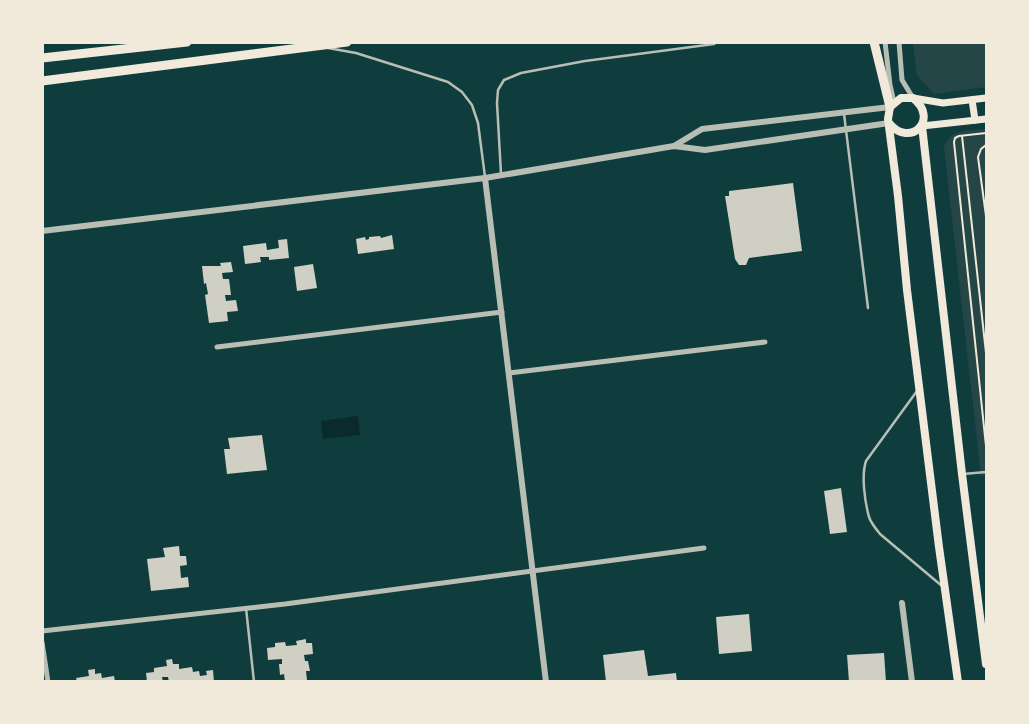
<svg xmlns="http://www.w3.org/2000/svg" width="1029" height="724" viewBox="0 0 1029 724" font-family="'DejaVu Sans',sans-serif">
<rect width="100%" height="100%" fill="#0f3d3e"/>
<g fill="#244646">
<path d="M913 43H986V87L934 94 917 75Z"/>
<path d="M986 129V475L981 476 944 147C950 128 970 131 986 129Z"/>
</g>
<path fill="#0a2a2b" d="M358 416 360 435 323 439 321 421Z"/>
<g fill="#cfcfc3">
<path d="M793 183 802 251 749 258 746 265H739L735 259 725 196H729V191Z"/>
<path d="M392 235 394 249 358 254 356 239 365 237 366 240 369 239V237L380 236 381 238Z"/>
<path d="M287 239 289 258 269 260V257H260L261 262 245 264 243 246 266 243 267 250 279 248 278 240Z"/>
<path d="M231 262 233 272 222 273 223 279H229L231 295H225L226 301 236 300 238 311 227 312 228 321 209 323 205 295 208 294 206 283 204 284 202 266H221L220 263Z"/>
<path d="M313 264 317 288 297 291 294 267Z"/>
<path d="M262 435 267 470 227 474 224 449H230L228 438Z"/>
<path d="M841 488 847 532 830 534 824 491Z"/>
<path d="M179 546 180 556H186L187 565 180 566 181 578 188 577 189 587 151 591 147 559 165 557 163 548Z"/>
<path d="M749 614 752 651 719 654 716 617Z"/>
<path d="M306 639V643H312L313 654 304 655 305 661H308L310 671H306L307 680H311V682H285L284 674 280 675 279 664H282V659L268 660 267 648 275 647V643L285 642 286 646 297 645 296 641Z"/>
<path d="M644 650 648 676 676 673 677 682H606L603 655Z"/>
<path d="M884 653 886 682H849L847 655Z"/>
<path d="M172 659 173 664H179V669L192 667 193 672 199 671 200 676 207 675 206 671 213 670 214 682H188V680L182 682H169L168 677H162L163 682H147L146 673 154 672V668L167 666 166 660Z"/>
<path d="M95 669V674L101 673 102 678 114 676 115 682H77L76 678 89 676 88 670Z"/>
</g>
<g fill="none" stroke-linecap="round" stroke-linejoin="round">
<g stroke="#f1e9da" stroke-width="2">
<path d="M986 133 959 136 955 138 954 142 986 446"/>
<path d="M962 136 986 353"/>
<path d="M986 145 981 149 978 157 986 216"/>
</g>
<g stroke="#b8beb3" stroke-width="2.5">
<path d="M328 48 356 53 448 82 462 92 472 105 478 123 485 177"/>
<path d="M844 114 868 308"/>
<path d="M501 174 497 103 498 90 504 80 521 73 585 61 714 44 716 42"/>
<path d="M917 391 866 461C861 476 865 502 869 517 871 523 876 529 880 534L942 586"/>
<path d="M963 474 986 472"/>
<path d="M246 608 254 682"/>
</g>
<g stroke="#b8beb3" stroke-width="5">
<path d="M885 42 890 85 894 102"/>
<path d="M899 42 902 80 913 98"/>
<path d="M217 347 502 312"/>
<path d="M509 373 765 342"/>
<path d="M42 631 285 604 704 548"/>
<path d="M42 642 48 682"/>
</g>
<g stroke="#b8beb3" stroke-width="6">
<path d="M674 146 702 129 890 107"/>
<path d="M485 178 546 682"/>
<path d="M42 231 485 178 674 146 705 150 889 123"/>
<path d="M902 603 912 682"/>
</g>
<g stroke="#f1e9da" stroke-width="7">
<path d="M913 98 943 103 986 98"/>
<path d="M972 100 975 120"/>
<path d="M922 126 986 119"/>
</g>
<g stroke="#f1e9da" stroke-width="8">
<path d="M889 123C910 149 940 119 913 98H901L890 107 888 119 898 196 907 290 939 547 958 682"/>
<path d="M922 126 962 474 986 664"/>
</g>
<g stroke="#f1e9da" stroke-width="9">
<path d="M874 42 890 107"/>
<path d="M42 58 187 42"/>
<path d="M42 81 347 42"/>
</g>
</g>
<rect width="1029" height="724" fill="none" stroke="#f1e9da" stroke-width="88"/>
</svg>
